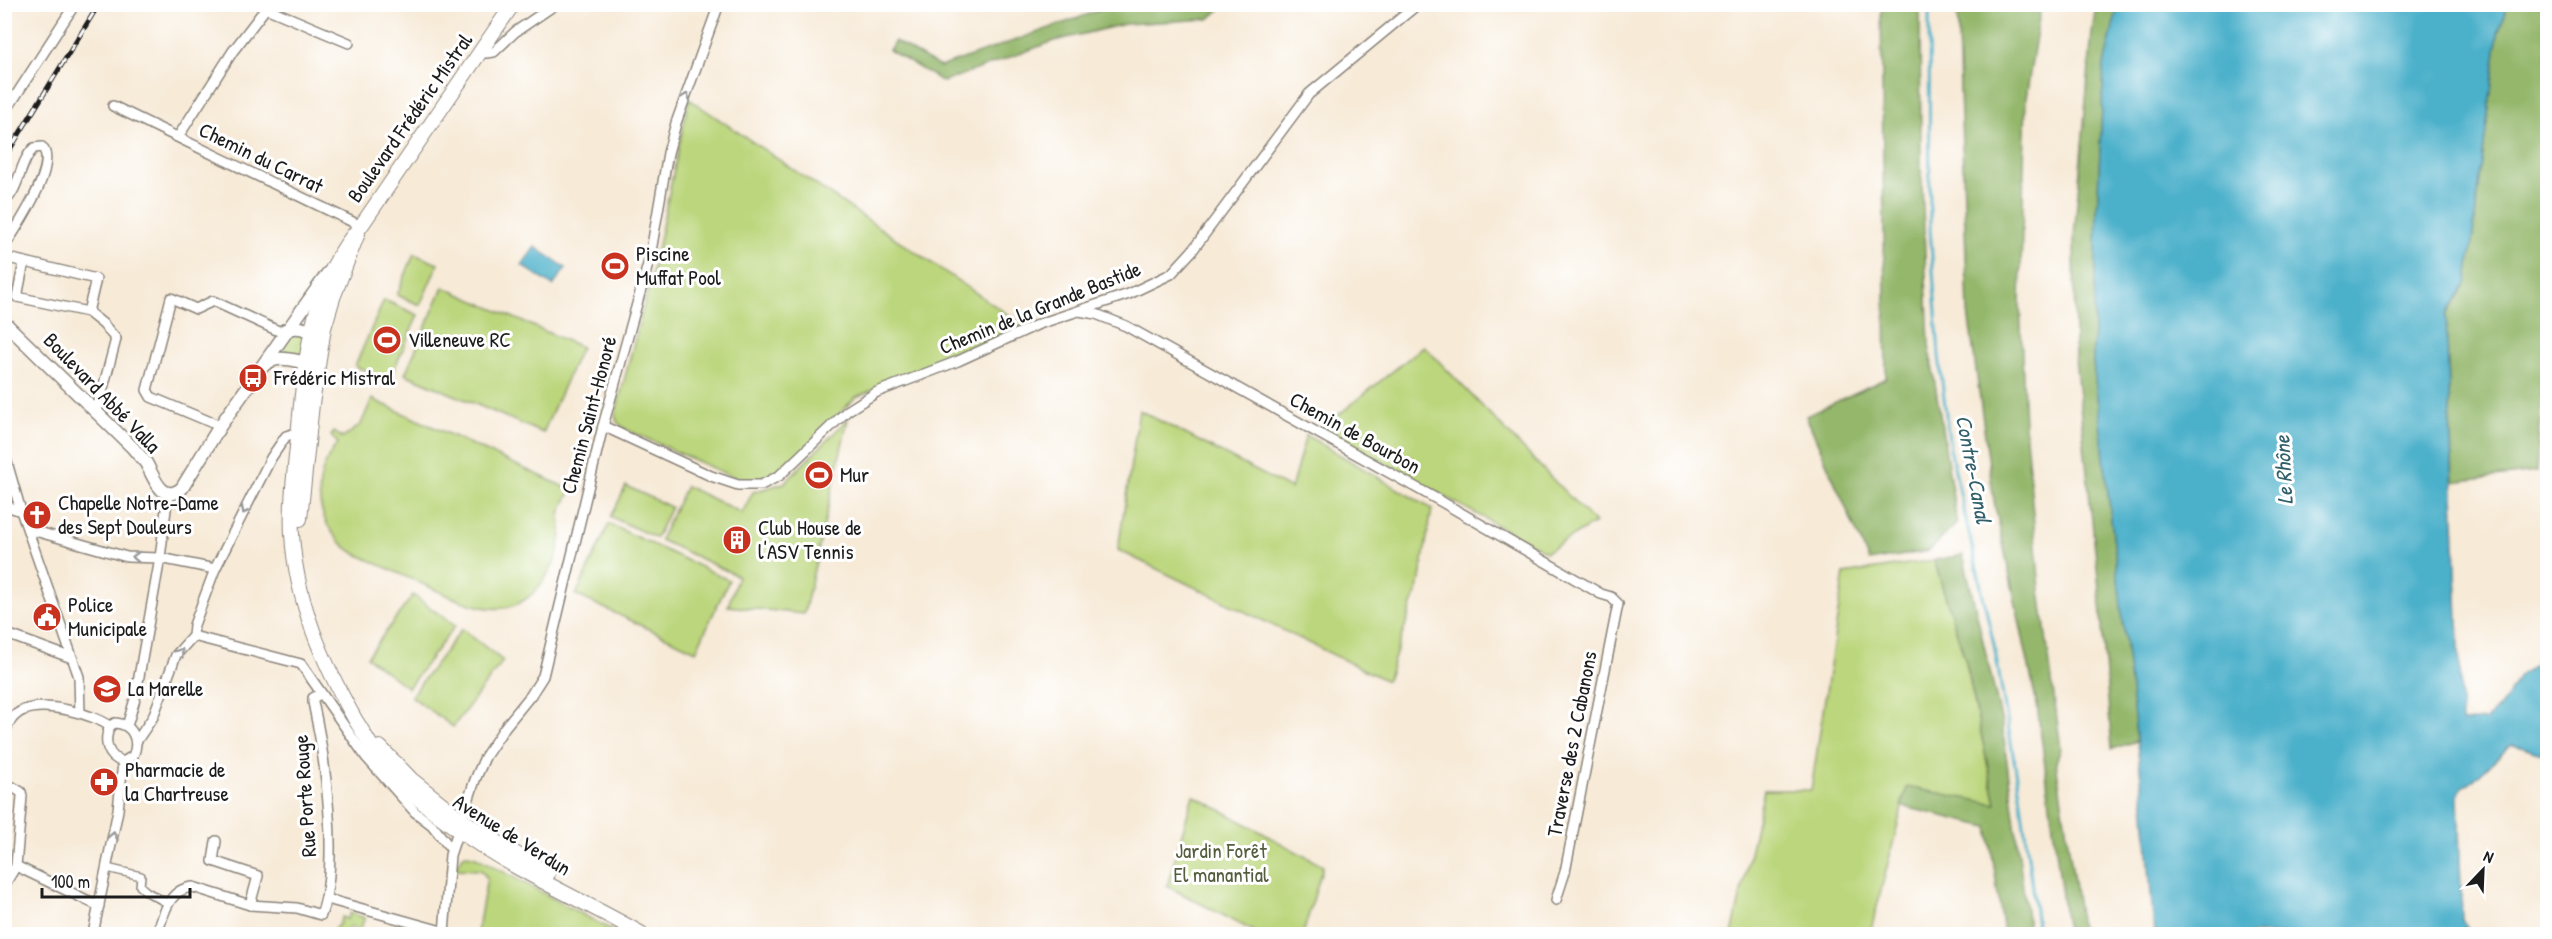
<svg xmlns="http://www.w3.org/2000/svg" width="2552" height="939" viewBox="0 0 2552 939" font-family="'Patrick Hand',sans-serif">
<rect width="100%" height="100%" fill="#fff"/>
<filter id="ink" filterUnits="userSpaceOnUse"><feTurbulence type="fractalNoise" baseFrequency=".0167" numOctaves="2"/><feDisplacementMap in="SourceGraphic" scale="12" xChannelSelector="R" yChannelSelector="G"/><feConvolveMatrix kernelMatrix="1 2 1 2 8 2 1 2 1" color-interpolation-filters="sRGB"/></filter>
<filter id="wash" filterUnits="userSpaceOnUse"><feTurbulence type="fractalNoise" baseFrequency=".008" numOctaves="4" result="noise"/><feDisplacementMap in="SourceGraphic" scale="24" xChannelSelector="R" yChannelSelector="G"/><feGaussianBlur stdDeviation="1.35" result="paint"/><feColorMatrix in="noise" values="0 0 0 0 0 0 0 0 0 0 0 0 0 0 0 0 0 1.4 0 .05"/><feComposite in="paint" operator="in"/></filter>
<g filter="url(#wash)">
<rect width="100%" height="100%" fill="#f7ead7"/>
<g fill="#bbd67c" stroke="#6c794c" stroke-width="1.5">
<path d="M689 99 1025 326 856 397 790 464 776 474 760 479 747 480 728 475 625 429 617 422 615 415 651 278Z"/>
<path d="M414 254 438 264 420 305 397 295Z"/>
<path d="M443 287 581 347 543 433 405 374Z"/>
<path d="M384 300 418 315 389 381 355 366Z"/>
<path d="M290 334H300L304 338 303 355 299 356 280 350Z"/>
<path d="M1424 346 1595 523 1546 552 1321 429Z"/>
<path d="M372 399 571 490C568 498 561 507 560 515 559 520 561 525 561 529 561 541 558 554 553 565 520 629 478 610 425 585 401 575 378 564 354 553 315 528 308 479 338 443L331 436 334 432 343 438 361 424Z"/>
<path d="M1139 410 1291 489 1306 435 1432 509 1419 584 1387 681 1118 550Z"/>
<path d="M848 419 804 614 728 606 738 576 660 540 686 486 742 513 753 492 784 483Z"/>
<path d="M626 486 671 507 656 538 611 517Z"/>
<path d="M609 524 729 580 696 651 576 595Z"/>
<path d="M1934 560 1966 662 1996 805 1907 788 1870 934H1732L1764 790H1811L1844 574Z"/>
<path d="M413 595 455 626 408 688 367 657Z"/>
<path d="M462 629 503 661 453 727 411 696Z"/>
<path d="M1193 795 1323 866 1303 934H1259L1167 886Z"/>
<path d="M464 855 474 856 619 934H477L487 878 481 870 454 869Z"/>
<path d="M350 913 365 918 358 933 351 926 344 934H336L333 931 339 924 342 917 348 919Z"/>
</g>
<g fill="#94b76c" stroke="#586a44" stroke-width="1.5">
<path d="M1117 4 1225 5 1209 19 1125 24 1054 41 943 82 889 50 895 41 940 67Z"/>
<path d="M1881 5H1920L1921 162 1929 345 1957 523 1929 551 1869 561 1806 416 1886 378Z"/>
<path d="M1957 5H2041L2026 98 2020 302 2025 426 2040 590 2061 749 2056 762 2082 934H2067L2037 705 1994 501 1968 312Z"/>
<path d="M2096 5H2118L2104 65 2097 215 2093 362 2137 741 2112 749 2098 578 2075 358 2074 237 2092 32Z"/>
<path d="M2507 5H2547L2548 308 2536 472 2453 482 2446 315 2467 282 2498 34Z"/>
<path d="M1963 555 2002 723 2029 934H2004L1988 827 1901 806 1907 787 1996 804 1966 662 1934 560Z"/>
</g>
<g fill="#4bb0ca" stroke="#346673" stroke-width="1.5">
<path d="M2118 5H2507L2498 34 2467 282 2446 315 2462 722 2486 720 2505 701 2519 676 2535 665 2547 672 2548 754C2535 755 2524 746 2511 745L2469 784 2463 786 2458 795 2462 919 2471 934H2154L2145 813 2093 362 2097 215 2104 65Z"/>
<path d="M535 247 566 268 553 286 522 265Z"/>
</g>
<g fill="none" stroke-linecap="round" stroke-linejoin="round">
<path stroke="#4bb0ca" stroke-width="3" d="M1929 4 1930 228 1939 356 1950 448 1994 645 2020 794 2038 934"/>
</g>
</g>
<g filter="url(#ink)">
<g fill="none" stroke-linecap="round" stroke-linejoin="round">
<g stroke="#8a837a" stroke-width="10">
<path id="pedestrian" d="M107 868 141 876 140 886 147 892 167 903"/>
</g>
<g stroke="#8a837a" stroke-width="12">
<g id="minor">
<path d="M266 8 349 43"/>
<path d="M482 51 486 53 494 52 515 32 556 4"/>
<path d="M113 106 361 226"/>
<path d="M4 114 75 4"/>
<path d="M178 137 233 51 269 4"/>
<path d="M4 202C20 189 19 162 34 148L42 147C59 165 16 229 4 247"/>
<path d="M4 257 96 279 88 312 103 324 116 339 97 411"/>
<path d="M24 262 17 297 88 312"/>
<path d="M1079 311 1096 314 1126 326 1442 502 1601 594 1611 597 1618 604 1565 872 1556 900"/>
<path d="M220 426 151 397 147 390 171 298 196 309 213 301 283 333"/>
<path d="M603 426 711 476 738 485H761L779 476 847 411 877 392 958 361 1039 324 1129 294 1171 274 1192 251 1309 94 1418 4"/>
<path d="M4 452 21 511 79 677 80 713"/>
<path d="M4 505 21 511"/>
<path d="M28 529 127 557 160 558 215 569"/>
<path d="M4 633 72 658"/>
<path d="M193 636 301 664 366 757 415 812 432 825 451 849"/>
<path d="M115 723C133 724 140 741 133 756L123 762C107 757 103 741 110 726Z"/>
<path d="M127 726 135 699 160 558 168 493"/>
<path d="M4 734C8 724 13 714 24 710 46 701 91 714 110 726"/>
<path d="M136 742 153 717 176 655 193 636 194 625 215 569 271 458 286 436 299 432"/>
<path d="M4 782 21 792 22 796 16 866 4 886"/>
<path d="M216 841 213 861 258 876 250 905"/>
<path d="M16 866 99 906"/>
<path d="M327 899 438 930"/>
<path d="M93 934 118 810 123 762"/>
<path d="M157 934C164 914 168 889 193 887L250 905 297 908 321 915C340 864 325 756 313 702V698L320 694"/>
<path d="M444 934 450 855 475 780 485 757 505 727 531 695 543 676 603 426 650 257 668 153 676 123 719 4"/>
</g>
</g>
<g stroke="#8a837a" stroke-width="15">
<g id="tertiary">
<path d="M4 322 133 448C137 453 142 458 146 463 154 477 162 505 182 488L220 426 328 273"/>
<path d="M285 330C297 325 312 328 315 341"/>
<path d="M263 366C277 354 291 360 307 363L314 359"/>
</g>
</g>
<g stroke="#8a837a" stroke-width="16">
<g id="secondary">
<path d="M513 4 361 226C313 278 305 358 299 426 296 462 290 498 292 534 296 602 323 663 356 721 366 736 374 753 386 767 406 791 432 811 457 829 514 871 581 899 642 934"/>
<path d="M300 519 312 404 324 328 333 298 358 233"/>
<path d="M380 747 412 780 461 819 548 874"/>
</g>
</g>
<use href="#pedestrian" stroke="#fff" stroke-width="7"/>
<use href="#minor" stroke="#fff" stroke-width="9"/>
<use href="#tertiary" stroke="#fff" stroke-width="12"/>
<use href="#secondary" stroke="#fff" stroke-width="14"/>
<g stroke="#1c1c1c" stroke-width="5">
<path id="rail" d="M4 159 99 4"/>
</g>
<use href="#rail" stroke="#fff" stroke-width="3" stroke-dasharray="9" stroke-linecap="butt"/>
</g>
<defs><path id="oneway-chevron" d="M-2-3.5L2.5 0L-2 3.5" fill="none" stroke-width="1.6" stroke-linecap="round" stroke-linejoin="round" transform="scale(1.5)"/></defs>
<g stroke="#999">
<use href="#oneway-chevron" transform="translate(686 97) rotate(-69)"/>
<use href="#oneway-chevron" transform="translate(245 510) rotate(117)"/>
<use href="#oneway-chevron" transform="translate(136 557) rotate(-178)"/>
<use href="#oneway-chevron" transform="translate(180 652) rotate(-54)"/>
<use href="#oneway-chevron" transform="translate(113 836) rotate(-79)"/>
</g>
</g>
<defs>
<g id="stadium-disc" transform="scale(1.5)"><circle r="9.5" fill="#c8321e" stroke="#fff"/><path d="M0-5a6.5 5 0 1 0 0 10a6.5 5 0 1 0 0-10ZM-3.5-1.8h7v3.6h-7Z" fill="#fff"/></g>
<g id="bus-disc" transform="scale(1.5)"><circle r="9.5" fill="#c8321e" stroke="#fff"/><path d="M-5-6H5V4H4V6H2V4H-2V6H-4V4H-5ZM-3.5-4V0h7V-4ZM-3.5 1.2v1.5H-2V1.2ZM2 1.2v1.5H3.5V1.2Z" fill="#fff"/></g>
<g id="church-disc" transform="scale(1.5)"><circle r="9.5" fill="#c8321e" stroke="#fff"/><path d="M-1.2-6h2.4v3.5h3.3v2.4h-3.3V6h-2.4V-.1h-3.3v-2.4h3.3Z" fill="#fff"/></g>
<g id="building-disc" transform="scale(1.5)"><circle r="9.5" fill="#c8321e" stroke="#fff"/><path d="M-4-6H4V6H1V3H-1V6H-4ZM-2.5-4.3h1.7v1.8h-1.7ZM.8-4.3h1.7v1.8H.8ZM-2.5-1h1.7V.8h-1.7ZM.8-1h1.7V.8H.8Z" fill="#fff"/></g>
<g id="civic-disc" transform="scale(1.5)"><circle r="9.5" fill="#c8321e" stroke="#fff"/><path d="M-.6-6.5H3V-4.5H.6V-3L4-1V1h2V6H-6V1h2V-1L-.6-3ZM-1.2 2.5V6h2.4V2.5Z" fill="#fff"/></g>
<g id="school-disc" transform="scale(1.5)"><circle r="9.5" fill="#c8321e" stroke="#fff"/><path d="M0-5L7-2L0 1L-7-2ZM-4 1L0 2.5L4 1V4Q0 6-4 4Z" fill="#fff"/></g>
<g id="pharmacy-disc" transform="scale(1.5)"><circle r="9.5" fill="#c8321e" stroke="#fff"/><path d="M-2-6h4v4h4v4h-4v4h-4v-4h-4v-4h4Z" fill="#fff"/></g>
</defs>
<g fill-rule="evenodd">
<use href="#stadium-disc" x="615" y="266"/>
<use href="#stadium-disc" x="387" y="340"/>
<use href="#bus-disc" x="253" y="378"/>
<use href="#stadium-disc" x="819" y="475"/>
<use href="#church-disc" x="37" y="515"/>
<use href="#building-disc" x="737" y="540"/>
<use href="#civic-disc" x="47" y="617"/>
<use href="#school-disc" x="107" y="689"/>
<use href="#pharmacy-disc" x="104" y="782"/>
</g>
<g text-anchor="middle" stroke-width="6" stroke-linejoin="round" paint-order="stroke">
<g font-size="21" fill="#1c1c1c" stroke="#fff">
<text transform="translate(410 118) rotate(-55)" y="7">Boulevard Frédéric Mistral</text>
<text transform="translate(261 158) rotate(26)" y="7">Chemin du Carrat</text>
<text transform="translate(1040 308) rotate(-22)" y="7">Chemin de la Grande Bastide</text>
<text transform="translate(102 393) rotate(46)" y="7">Boulevard Abbé Valla</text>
<text transform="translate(589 415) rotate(-75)" y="7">Chemin Saint-Honoré</text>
<text transform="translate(1355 433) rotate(29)" y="7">Chemin de Bourbon</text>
<text transform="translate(1572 744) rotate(-79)" y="7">Traverse des 2 Cabanons</text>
<text transform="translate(305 796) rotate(-94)" y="7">Rue Porte Rouge</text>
<text transform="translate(512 835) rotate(32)" y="7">Avenue de Verdun</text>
</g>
<g font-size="21" fill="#1c1c1c" stroke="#fff" text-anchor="start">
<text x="636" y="261">Piscine<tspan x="636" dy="24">Muffat Pool</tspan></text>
<text x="408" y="347">Villeneuve RC</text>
<text x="274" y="385">Frédéric Mistral</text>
<text x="840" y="482">Mur</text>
<text x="58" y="510">Chapelle Notre-Dame<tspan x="58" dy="24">des Sept Douleurs</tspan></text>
<text x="758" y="535">Club House de<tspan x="758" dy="24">l'ASV Tennis</tspan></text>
<text x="68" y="612">Police<tspan x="68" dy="24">Municipale</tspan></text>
<text x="128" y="696">La Marelle</text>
<text x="125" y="777">Pharmacie de<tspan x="125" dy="24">la Chartreuse</tspan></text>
</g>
<g font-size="21" fill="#545d3e" stroke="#fff">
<text x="1221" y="858">Jardin Forêt<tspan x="1221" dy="24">El manantial</tspan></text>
</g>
<g font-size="22" font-style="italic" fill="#315f6a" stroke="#fff">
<text transform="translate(1974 469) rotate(79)" y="8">Contre-Canal</text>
<text transform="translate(2283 470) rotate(-93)" y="8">Le Rhône</text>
</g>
</g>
<rect width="2552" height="939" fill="none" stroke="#fff" stroke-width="24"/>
<g transform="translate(2483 870) rotate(23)" stroke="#ffffff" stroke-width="4.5" paint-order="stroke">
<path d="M0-4.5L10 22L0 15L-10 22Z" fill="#1c1c1c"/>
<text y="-9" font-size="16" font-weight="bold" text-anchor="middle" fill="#1c1c1c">N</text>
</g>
<path d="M42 888v9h148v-9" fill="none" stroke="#1c1c1c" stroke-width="3"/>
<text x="51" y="888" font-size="18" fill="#1c1c1c" stroke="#ffffff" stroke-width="4.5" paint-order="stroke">100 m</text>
</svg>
